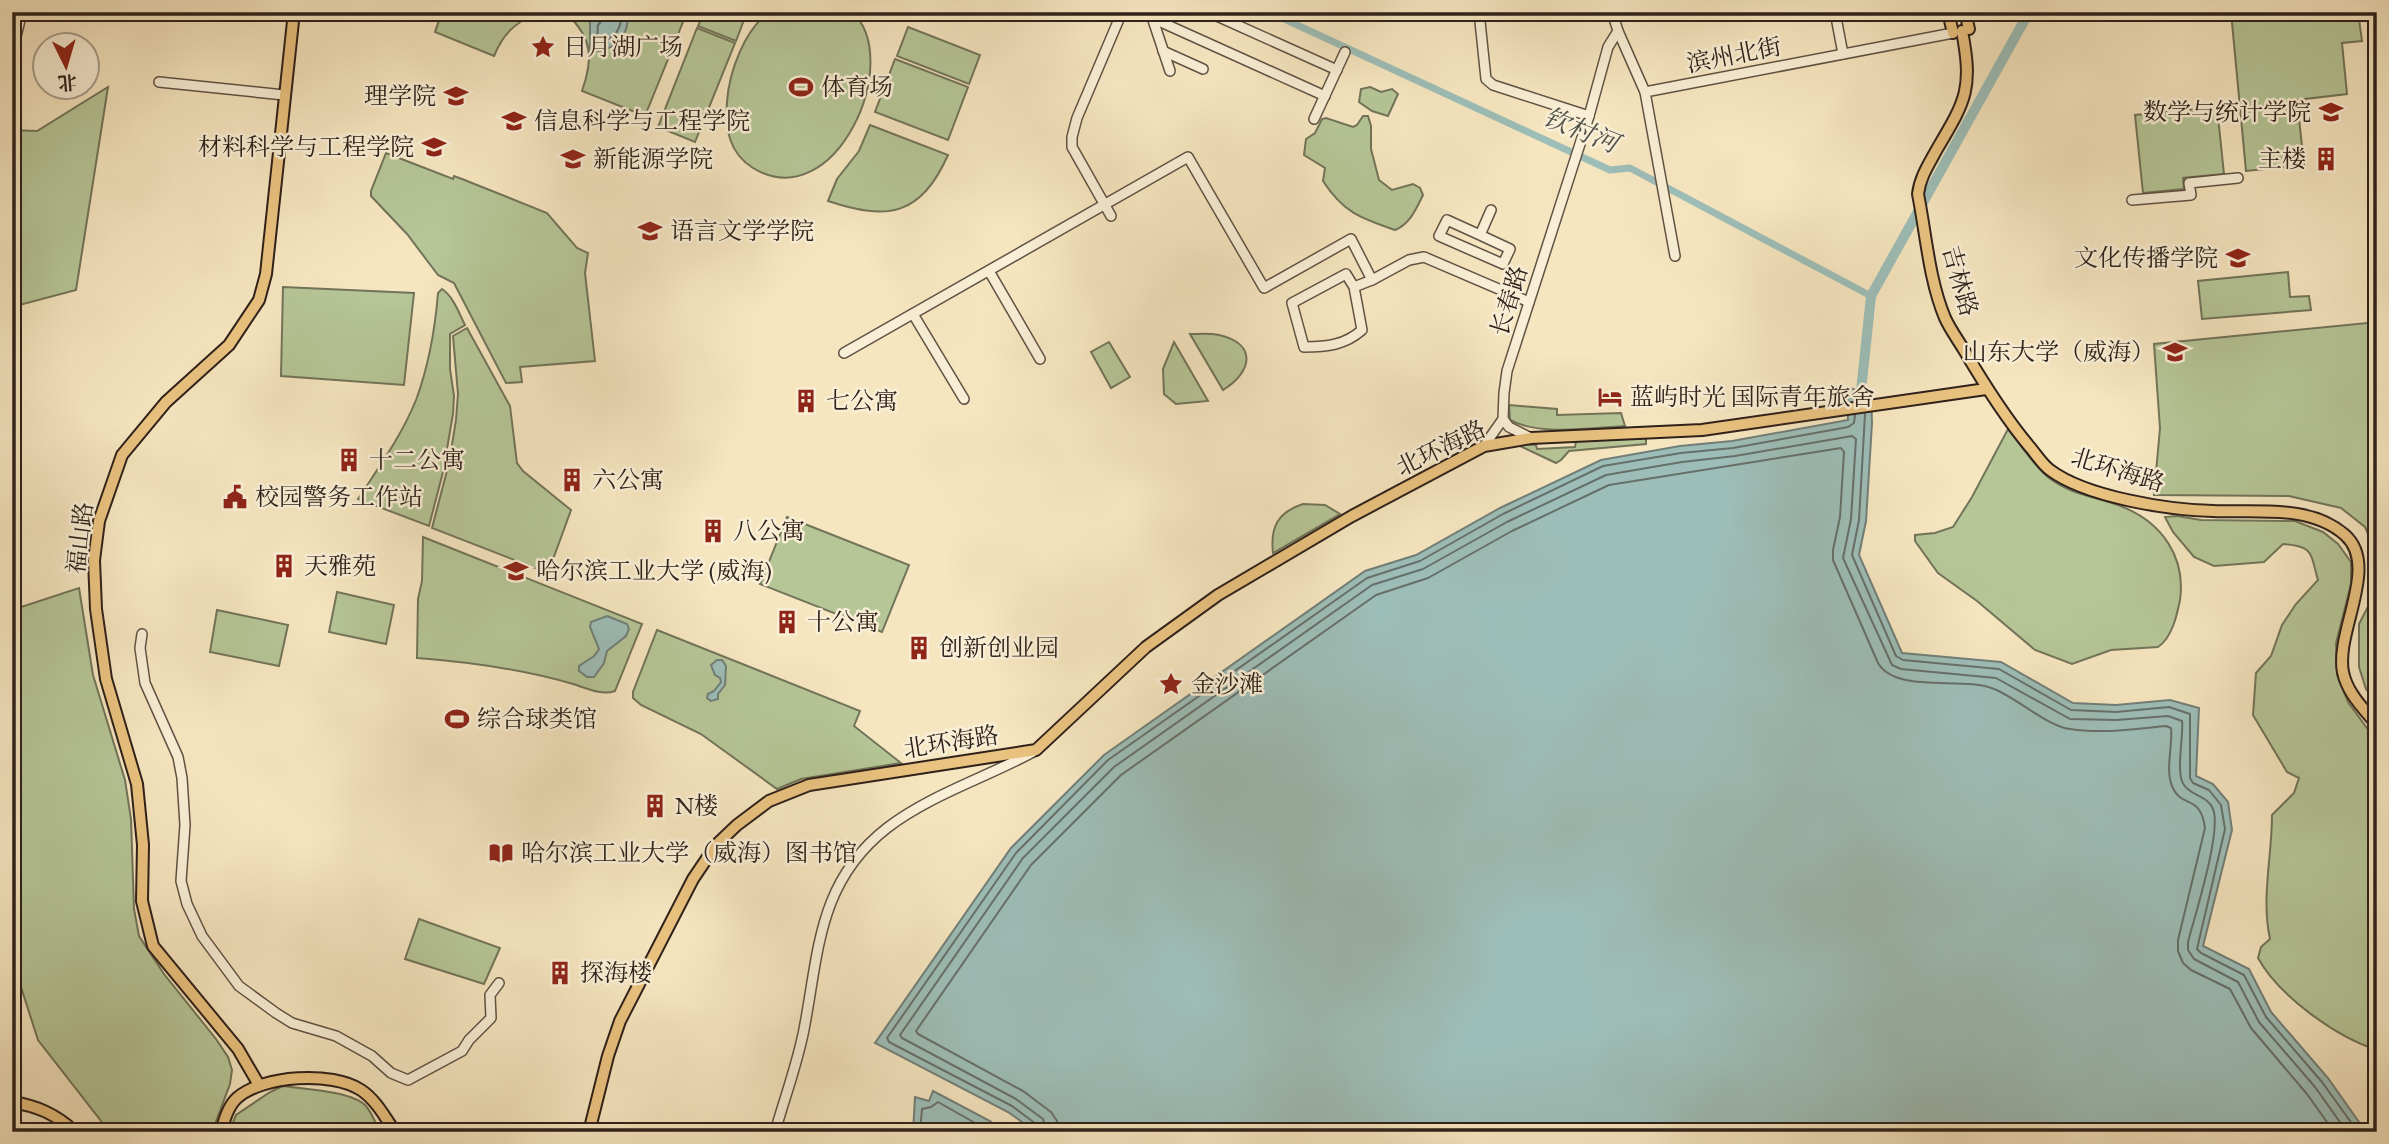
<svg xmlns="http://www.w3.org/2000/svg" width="2389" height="1144" viewBox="0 0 2389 1144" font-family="'EB Garamond','Noto Serif SC',serif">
<rect width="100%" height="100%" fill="#f6e6c0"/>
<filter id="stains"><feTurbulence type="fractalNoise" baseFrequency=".00286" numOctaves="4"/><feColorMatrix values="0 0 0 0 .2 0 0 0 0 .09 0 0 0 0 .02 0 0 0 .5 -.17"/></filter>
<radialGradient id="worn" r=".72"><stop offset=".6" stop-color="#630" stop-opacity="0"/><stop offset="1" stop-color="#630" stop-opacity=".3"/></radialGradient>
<g fill="#b6c697" stroke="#727459" stroke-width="2">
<path d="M442 12H536C514 25 504 32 494 56L435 32Z"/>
<path d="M570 12H687L645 116 582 91C593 60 593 39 568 15Z"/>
<path d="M704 12H747L736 41 698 26Z"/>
<path d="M769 12H852C905 60 835 218 753 168 729 153 725 129 727 102 729 72 744 31 769 12Z"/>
<path d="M2231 12H2358L2362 41 2342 43 2347 94 2297 100 2304 165 2246 171Z"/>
<path d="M908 27 980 55 969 84 897 56Z"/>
<path d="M697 28 735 43 695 142 658 127Z"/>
<path d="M895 59 968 87 948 140 875 112Z"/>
<path d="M108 87 76 290 12 307V130L37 131Z"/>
<path d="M1370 87 1381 92 1392 89 1398 94 1388 116 1372 111 1359 102 1361 89Z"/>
<path d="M2217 107 2224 174 2183 178 2184 189 2143 193 2135 115Z"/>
<path d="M1363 116H1368L1371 126V149L1379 180 1392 190 1413 184 1420 188 1423 195C1416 209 1410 224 1395 230 1360 218 1343 212 1323 181L1325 168 1304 155 1306 139 1315 133 1322 119 1326 118 1353 127 1357 125Z"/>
<path d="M870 125 948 155C921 216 888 221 828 201L837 179 859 151Z"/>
<path d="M386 153 453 179 454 176 462 179 547 213 577 248 588 253 585 273 595 361 520 367 522 382 506 383 454 283 438 275 407 234 371 196V191Z"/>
<path d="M2288 272 2290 297 2309 296 2311 310 2202 319 2198 281Z"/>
<path d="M283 287 414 293 404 385 281 376Z"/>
<path d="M442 289C453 296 459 313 465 325L450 334V369L454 396 453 414 443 472 429 526 358 499C379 467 402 435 416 400 429 365 435 330 438 293Z"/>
<path d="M2377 322V703L2366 689 2359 667V624L2372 599 2374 548 2365 527 2341 508 2289 496 2154 495 2160 428 2154 344Z"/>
<path d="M467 328 510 406 517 463 523 471 571 510 548 573 432 528 449 463 456 420 458 394 453 336Z"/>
<path d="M1190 334C1199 334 1209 333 1219 335 1258 344 1252 372 1223 390Z"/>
<path d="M1109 342 1130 377 1111 388 1091 352Z"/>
<path d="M1174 342 1208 401 1176 404 1164 394 1163 369Z"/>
<path d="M1509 405 1557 409V415L1621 413 1625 426C1592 428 1539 436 1510 420Z"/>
<path d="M2008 429C2021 445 2033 465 2049 478 2071 495 2098 497 2123 507 2162 523 2186 557 2180 600 2177 615 2172 638 2158 647L2111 650 2072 664 2035 650 1977 601 1938 573 1915 541V535L1935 533 1953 527 1972 497Z"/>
<path d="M1646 438V444L1569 451 1561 460 1556 463 1520 446V444L1536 445 1537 449 1575 447 1576 441Z"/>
<path d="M1303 504 1325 505 1340 514 1273 553C1270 527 1278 512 1303 504Z"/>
<path d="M2177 516 2201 520 2295 521 2323 532 2338 544 2351 562V584L2336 643 2337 675 2348 702 2377 742V1050C2336 1037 2279 996 2258 958L2261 947 2270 939C2261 898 2272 857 2272 815L2294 793 2299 778 2287 772 2253 715 2256 673 2271 656 2282 625 2296 604 2318 580C2310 553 2314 546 2283 544L2264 562 2214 566 2194 557 2173 532 2165 517Z"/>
<path d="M787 517 909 565 882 632 760 584Z"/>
<path d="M423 537 642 624 615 691C602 696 586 688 573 684 522 669 470 662 417 658L418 599 422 581Z"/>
<path d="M79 588 93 675 125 780 131 819 134 909 139 936 164 974 216 1039 228 1057 232 1070 230 1084 212 1132H113L105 1126 38 1040 12 959V610Z"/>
<path d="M337 592 394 605 386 644 329 632Z"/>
<path d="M217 610 288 625 279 666 210 652Z"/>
<path d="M657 630 860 711 854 726 901 763 801 779 777 789 701 734 641 705 633 698V692Z"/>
<path d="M419 919 500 948 484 984 405 959Z"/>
<path d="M283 1086C304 1089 352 1091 366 1106 372 1113 376 1124 380 1132H229L236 1115 270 1092Z"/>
</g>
<g fill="#9dbeb8" stroke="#717f79" stroke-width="2">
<path d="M585 12 593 17 597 15V12H613L619 15 627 12C631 35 613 53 590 51V23Z"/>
<path d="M1847 388 1871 392 1872 423 1866 521 1859 555 1902 653 2001 662 2073 703 2116 705 2170 700 2199 708 2196 776 2213 784 2228 802 2232 830 2203 946 2249 969 2271 1012 2328 1078 2366 1132H1036L1008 1112 875 1043 1011 848 1104 755 1365 571 1416 555 1500 508 1601 460 1680 446 1732 441 1848 420Z"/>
<path d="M607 616 627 624 629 629 626 636 607 651 604 663 594 677H587L579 671V666L594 656 599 649 590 627 591 622Z"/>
<path d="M717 660H722L726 666 725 685 718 694V699L711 701 707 698 708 694 714 691 721 682 720 678 715 675 711 665Z"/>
<path d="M933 1091 990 1121 1002 1132H913L915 1097 929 1101Z"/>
</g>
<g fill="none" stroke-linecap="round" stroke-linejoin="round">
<g stroke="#66706a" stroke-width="2">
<path d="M603 12V19L598 25 597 40 600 43C616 37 622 29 621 12"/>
<path d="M1865 414 1859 520 1852 555 1896 656 1903 660 1999 669 2071 710 2116 712 2169 707 2190 714V778L2193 783 2209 790 2221 805 2225 829 2197 949 2201 953 2244 975 2266 1017 2322 1082 2358 1132"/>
<path d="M920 1132 922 1109 931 1107 938 1102 991 1132"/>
<path d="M1039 1132 1036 1124 1012 1106 889 1042 887 1038 1016 853 1108 760 1367 578 1420 561 1503 514 1603 466 1681 453 1733 448 1848 427 1854 423 1855 415"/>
<path d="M1047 1132 1043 1119 1016 1099 902 1038 900 1035 1023 858 1114 767 1372 585 1423 569 1507 522 1606 475 1682 462 1735 456 1852 436 1856 439 1851 519 1843 558 1892 665 1901 669 1996 678 2070 719 2116 720 2168 716 2182 721C2184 736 2175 773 2184 785 2191 796 2207 795 2213 809 2222 831 2195 915 2188 942V950L2194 959 2238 982 2259 1022 2315 1087 2347 1132"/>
<path d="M1058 1132 1057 1121 1051 1112 1023 1091 918 1034 916 1031 1031 865 1121 775 1376 595 1428 578 1512 531 1609 485 1841 448 1844 452 1840 517 1833 550V560L1878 663C1896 694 1963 676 1994 689 2017 698 2047 726 2070 729 2102 734 2135 729 2166 726L2171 728C2173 746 2165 769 2172 786 2182 810 2200 793 2205 828L2178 940V951L2183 963 2191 970 2230 989 2251 1028 2307 1094 2334 1132"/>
</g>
<path stroke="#9dbeb8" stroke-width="7" d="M1269 12 1610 170 1630 168 1871 296"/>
<path stroke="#9dbeb8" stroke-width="10" d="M1861 391 1871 296 2029 12"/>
<g stroke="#605244" stroke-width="12">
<g id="minor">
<path d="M1208 12 1337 70"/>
<path d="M1479 12 1486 79 1493 85 1589 116"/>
<path d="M1835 12 1843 54"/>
<path d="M1152 17 1170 71"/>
<path d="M1152 18 1325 96"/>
<path d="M1618 31 1645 92 1675 256"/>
<path d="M1163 51 1203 69"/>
<path d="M12 53 22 12"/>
<path d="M159 82 284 95"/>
<path d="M1645 92 1953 33"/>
<path d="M1314 119 1345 52"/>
<path d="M2132 200 2191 195 2189 183 2238 178"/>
<path d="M1111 216 1072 147V137L1077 118 1122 12"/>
<path d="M1480 235 1447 220 1439 236 1503 264 1510 249 1480 235 1491 210"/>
<path d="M989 271 1040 359"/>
<path d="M1354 287 1362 330C1345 345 1327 347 1304 347L1292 303 1346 274 1354 287 1372 280"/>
<path d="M913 314 964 399"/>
<path d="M844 353 1188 157 1264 288 1351 239 1372 280 1409 260 1424 257 1529 302"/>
<path d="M1503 419 1509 427 1531 438"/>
<path d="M1484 446 1503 419 1504 393 1507 371 1589 116 1608 47 1618 31 1612 12"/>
<path d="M142 634 140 648 145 683 178 757 182 778 185 825 181 881 187 904 202 936 239 986 276 1013 292 1023 336 1036 372 1056 391 1073 408 1080 462 1051 469 1040 491 1018 490 995 499 983"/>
<path d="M775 1132C785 1096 799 1060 805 1024 819 949 819 881 887 828 930 795 985 778 1033 752"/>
</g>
</g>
<g stroke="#2e211b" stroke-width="14">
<g id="major">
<path d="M1948 12 1953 33"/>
<path d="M1965 12 1969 29"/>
<path d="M1962 31C1973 89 1966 100 1937 149 1929 164 1920 177 1918 194 1926 234 1929 280 1945 318 1950 329 1958 340 1964 350 1984 384 2004 416 2029 446 2036 454 2042 464 2050 470 2086 497 2168 510 2213 511 2256 513 2310 504 2345 535 2380 566 2335 632 2343 672 2347 693 2364 709 2377 725"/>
<path d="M259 1085 238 1049 153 946 142 901 143 845 137 784 106 679 96 609 94 560 99 521 122 455 166 402 229 345 259 300 266 274 294 12"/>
<path d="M12 1102C37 1106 56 1114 75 1132"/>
<path d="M221 1132C224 1121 228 1106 237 1098 263 1075 332 1071 361 1090 376 1100 385 1117 395 1132"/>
<path d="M589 1132 608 1056 620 1021 693 879 716 845 737 825 769 801 809 785 1036 750 1146 647 1218 595 1352 516 1484 446 1531 438 1702 430 1986 389"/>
</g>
</g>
<use href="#minor" stroke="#f9efd6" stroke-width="9"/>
<use href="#major" stroke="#ebc380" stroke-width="10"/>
</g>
<defs>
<g id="sight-bare" transform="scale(1.89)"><path d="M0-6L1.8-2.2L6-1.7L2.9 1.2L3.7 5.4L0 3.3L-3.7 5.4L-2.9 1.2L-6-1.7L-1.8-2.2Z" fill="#8f2418" stroke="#f9efd6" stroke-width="2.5" paint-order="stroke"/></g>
<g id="stadium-bare" transform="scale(1.89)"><path d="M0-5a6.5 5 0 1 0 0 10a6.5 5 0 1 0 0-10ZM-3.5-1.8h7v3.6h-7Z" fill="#8f2418" stroke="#f9efd6" stroke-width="2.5" paint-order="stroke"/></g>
<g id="university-bare" transform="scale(1.89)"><path d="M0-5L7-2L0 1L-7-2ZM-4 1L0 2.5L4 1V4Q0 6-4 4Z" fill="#8f2418" stroke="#f9efd6" stroke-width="2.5" paint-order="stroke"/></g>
<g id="building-bare" transform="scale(1.89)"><path d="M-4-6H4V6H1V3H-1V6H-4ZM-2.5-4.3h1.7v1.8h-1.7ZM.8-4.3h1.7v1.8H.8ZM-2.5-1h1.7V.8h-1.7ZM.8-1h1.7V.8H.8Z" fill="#8f2418" stroke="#f9efd6" stroke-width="2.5" paint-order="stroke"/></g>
<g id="hotel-bare" transform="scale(1.89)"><path d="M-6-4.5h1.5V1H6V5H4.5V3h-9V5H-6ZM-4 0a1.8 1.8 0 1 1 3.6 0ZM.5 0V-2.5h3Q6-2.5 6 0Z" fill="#8f2418" stroke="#f9efd6" stroke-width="2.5" paint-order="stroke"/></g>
<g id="civic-bare" transform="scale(1.89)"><path d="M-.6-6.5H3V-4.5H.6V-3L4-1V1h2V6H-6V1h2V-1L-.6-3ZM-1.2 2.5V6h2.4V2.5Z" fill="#8f2418" stroke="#f9efd6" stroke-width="2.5" paint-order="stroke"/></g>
<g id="library-bare" transform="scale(1.89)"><path d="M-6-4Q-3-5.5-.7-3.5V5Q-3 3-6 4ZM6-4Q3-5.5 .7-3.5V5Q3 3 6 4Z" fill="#8f2418" stroke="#f9efd6" stroke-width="2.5" paint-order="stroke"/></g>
</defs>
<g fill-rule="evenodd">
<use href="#sight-bare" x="543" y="47"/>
<use href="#stadium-bare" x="801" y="87"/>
<use href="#university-bare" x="456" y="96"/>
<use href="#university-bare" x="2331" y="112"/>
<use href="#university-bare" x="514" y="121"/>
<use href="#university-bare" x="434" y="147"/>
<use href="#university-bare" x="573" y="159"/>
<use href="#building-bare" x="2326" y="159"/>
<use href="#university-bare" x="650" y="231"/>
<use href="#university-bare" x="2238" y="258"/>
<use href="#university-bare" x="2175" y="352"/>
<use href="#hotel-bare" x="1610" y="397"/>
<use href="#building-bare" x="806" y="401"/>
<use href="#building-bare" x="349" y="460"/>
<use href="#building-bare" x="572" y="480"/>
<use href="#civic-bare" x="235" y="497"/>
<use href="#building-bare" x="713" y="531"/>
<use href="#building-bare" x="284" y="566"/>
<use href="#university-bare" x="516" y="571"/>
<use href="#building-bare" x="787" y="622"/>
<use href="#building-bare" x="919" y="648"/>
<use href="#sight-bare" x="1171" y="684"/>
<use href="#stadium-bare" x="457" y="719"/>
<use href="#building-bare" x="655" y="806"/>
<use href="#library-bare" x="501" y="853"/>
<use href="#building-bare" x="560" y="973"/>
</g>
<g text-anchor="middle" stroke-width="5" stroke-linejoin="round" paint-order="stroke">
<g font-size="24" fill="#2e211b" stroke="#f9efd6" text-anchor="start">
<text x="563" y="55">日月湖广场</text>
<text x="821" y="95">体育场</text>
<text x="436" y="104" text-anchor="end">理学院</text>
<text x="2311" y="120" text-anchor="end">数学与统计学院</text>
<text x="534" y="129">信息科学与工程学院</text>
<text x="414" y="155" text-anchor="end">材料科学与工程学院</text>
<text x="593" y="167">新能源学院</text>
<text x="2306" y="167" text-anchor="end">主楼</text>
<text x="670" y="239">语言文学学院</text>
<text x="2218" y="266" text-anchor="end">文化传播学院</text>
<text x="2155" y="360" text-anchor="end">山东大学（威海）</text>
<text x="1630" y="405">蓝屿时光 国际青年旅舍</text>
<text x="826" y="409">七公寓</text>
<text x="369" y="468">十二公寓</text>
<text x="592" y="488">六公寓</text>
<text x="255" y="505">校园警务工作站</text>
<text x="733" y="539">八公寓</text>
<text x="304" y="574">天雅苑</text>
<text x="536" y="579">哈尔滨工业大学 (威海)</text>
<text x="807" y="630">十公寓</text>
<text x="939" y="656">创新创业园</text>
<text x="1191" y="692">金沙滩</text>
<text x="477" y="727">综合球类馆</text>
<text x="675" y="814">N楼</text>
<text x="521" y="861">哈尔滨工业大学（威海）图书馆</text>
<text x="580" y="981">探海楼</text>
</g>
<g font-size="24" fill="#2e211b" stroke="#f9efd6">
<text transform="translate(1734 55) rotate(-11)" y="8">滨州北街</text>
<text transform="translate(1960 281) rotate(74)" y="8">吉林路</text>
<text transform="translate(1509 301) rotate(-73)" y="8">长春路</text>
<text transform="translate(1441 448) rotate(-26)" y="8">北环海路</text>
<text transform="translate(2118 470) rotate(17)" y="8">北环海路</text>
<text transform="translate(80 538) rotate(-83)" y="8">福山路</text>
<text transform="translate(951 742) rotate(-9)" y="8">北环海路</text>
</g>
<g font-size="26" font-style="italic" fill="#4f504a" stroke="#f9efd6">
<text transform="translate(1581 130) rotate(22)" y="9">钦村河</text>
</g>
</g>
<rect width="2389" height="1144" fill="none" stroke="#f6e6c0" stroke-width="42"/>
<rect x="14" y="14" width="2361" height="1116" fill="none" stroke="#2e211b" stroke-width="3.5"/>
<rect x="21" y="21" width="2347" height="1102" fill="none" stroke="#2e211b" stroke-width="2"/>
<g transform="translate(66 66) rotate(175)"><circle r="33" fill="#f9efd6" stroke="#a89d8b" stroke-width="2"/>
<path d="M0-5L12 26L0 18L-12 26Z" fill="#8f2418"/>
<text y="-10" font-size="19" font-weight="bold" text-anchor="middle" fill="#2e211b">北</text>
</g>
<rect width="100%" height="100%" filter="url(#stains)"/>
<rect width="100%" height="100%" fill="url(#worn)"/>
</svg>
